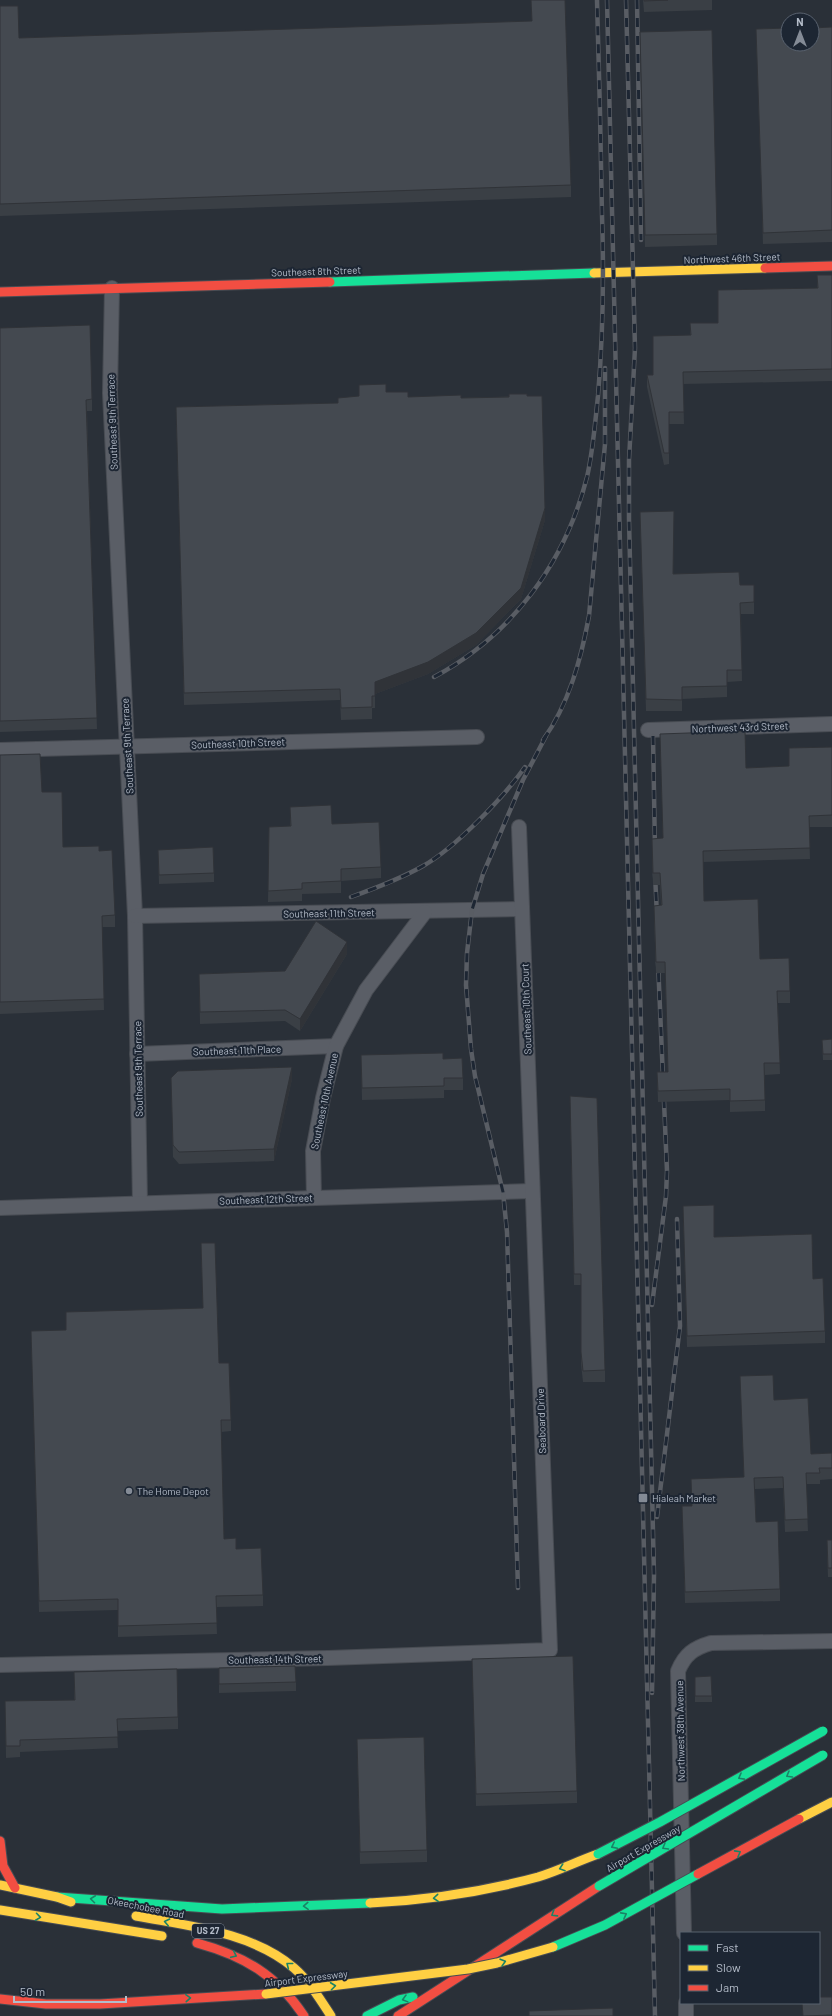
<svg xmlns="http://www.w3.org/2000/svg" width="832" height="2016" viewBox="0 0 832 2016" font-family="Barlow,sans-serif">
<rect width="100%" height="100%" fill="#2a3038"/>
<g fill="none" stroke-linecap="round" stroke-linejoin="round">
<g stroke="#484c53" stroke-width="16">
<g id="street">
<path d="M112 288 110 393 135 916 140 1203"/>
<path d="M648 730 832 724"/>
<path d="M0 750 477 737"/>
<path d="M135 916 522 909"/>
<path d="M137 1054 336 1046"/>
<path d="M314 1198 313 1151 323 1098 336 1046 366 990 425 912"/>
<path d="M0 1208 532 1191"/>
<path d="M0 1665 328 1658 550 1650 519 827"/>
<path d="M684 1933 678 1671C685 1654 694 1648 711 1643L832 1641"/>
<path d="M686 2003V2016"/>
</g>
</g>
<g stroke="#484c53" stroke-width="11">
<g id="fast">
<path d="M330 282 594 273"/>
<path d="M57 1897 222 1909 370 1903"/>
<path d="M367 2016 399 2000 413 1997"/>
</g>
</g>
<g stroke="#484c53" stroke-width="11">
<g id="slow">
<path d="M594 273 765 268"/>
<path d="M799 1819 832 1802"/>
<path d="M0 1885 57 1897 71 1902"/>
<path d="M370 1903C427 1900 483 1892 538 1877 558 1871 578 1861 598 1854"/>
<path d="M0 1910 162 1936"/>
<path d="M136 1916C188 1926 252 1932 294 1968 309 1981 320 1999 331 2016"/>
</g>
</g>
<g stroke="#484c53" stroke-width="11">
<g id="jam">
<path d="M765 268 832 266"/>
<path d="M0 292 330 282"/>
<path d="M0 1841 3 1866 15 1888"/>
<path d="M197 1943C244 1956 277 1975 304 2016"/>
<path d="M0 1999 46 2004H100L266 1994"/>
<path d="M398 2016 599 1886"/>
</g>
</g>
<use href="#street" stroke="#5a5e66" stroke-width="14"/>
<use href="#fast" stroke="#16e098" stroke-width="9"/>
<use href="#slow" stroke="#ffcf43" stroke-width="9"/>
<use href="#jam" stroke="#f24e42" stroke-width="9"/>
<g stroke="#595d64" stroke-width="4.5">
<g id="rail">
<path d="M607 0 655 2016"/>
<path d="M626 0 635 348 629 460V519L654 1575 652 1693"/>
<path d="M637 0 641 240"/>
<path d="M434 677C512 635 565 563 587 477 593 451 595 423 598 396 603 336 604 276 602 215 601 143 599 72 597 0"/>
<path d="M653 736 655 850"/>
<path d="M543 740C569 704 581 659 589 616L605 444V368"/>
<path d="M655 874 657 916"/>
<path d="M351 897C376 888 400 879 423 866 455 848 504 797 525 767"/>
<path d="M652 1305 666 1196 667 1171 658 962"/>
<path d="M657 1517 680 1326 677 1219"/>
<path d="M518 1588 507 1232 503 1192 475 1076 471 1049 466 985 467 953 472 910 483 874 523 780 546 736"/>
</g>
</g>
<use href="#rail" stroke="#1d2633" stroke-width="3" stroke-dasharray="9" stroke-linecap="butt"/>
<g stroke="#474c53" stroke-width="11" stroke-linecap="butt">
<g id="fast-bridge">
<path d="M598 1854 660 1822 823 1731"/>
<path d="M599 1886 823 1755"/>
<path d="M553 1947 605 1925 698 1874"/>
</g>
</g>
<g stroke="#474c53" stroke-width="11" stroke-linecap="butt">
<path id="slow-bridge" d="M266 1994 468 1969 497 1963 553 1947"/>
</g>
<g stroke="#474c53" stroke-width="11" stroke-linecap="butt">
<path id="jam-bridge" d="M698 1874 799 1819"/>
</g>
<use href="#fast-bridge" stroke="#16e098" stroke-width="9"/>
<use href="#slow-bridge" stroke="#ffcf43" stroke-width="9"/>
<use href="#jam-bridge" stroke="#f24e42" stroke-width="9"/>
</g>
<g fill="#3a3f45">
<path d="M531 0 571 185V197L0 216V6L19 38 532 21Z"/>
<path d="M643 0H712V10L644 12Z"/>
<path d="M832 27V242L763 244 756 29Z"/>
<path d="M640 44 717 234V245L645 247Z"/>
<path d="M817 275H832V381L683 384 684 424H669V464L664 465 647 387V375H653L690 335V323H718L817 288Z"/>
<path d="M0 328 92 399V411H87L97 729 0 732Z"/>
<path d="M359 385 386 392 408 397 461 398 527 396 545 520 521 599 476 645 428 674 375 694V708H372V719L341 720 340 700 184 705 176 407 338 403 359 397Z"/>
<path d="M640 512 674 574 740 585 754 602V614H741L742 681 727 682V697L682 699V711H646Z"/>
<path d="M660 734 746 768 789 766V748L832 762V827H809L810 859 703 862 704 901 760 959 790 991V1003H778L780 1074 765 1075V1111L730 1112V1100L658 1102 657 1072H668L665 973H656L654 917V906L661 905 660 885H653L652 850V839L663 838Z"/>
<path d="M0 755 42 792 63 847 99 851 115 915V927H102L104 1010 0 1014Z"/>
<path d="M290 807 332 824 381 867V878L341 881V893L302 894V901L268 902 269 827 290 826Z"/>
<path d="M158 850 214 873V882L159 884Z"/>
<path d="M347 954 300 1031 285 1021 200 1024 199 974 285 971Z"/>
<path d="M832 1039V1060H823L822 1040Z"/>
<path d="M361 1055 443 1059 463 1078V1090H444V1098L362 1100Z"/>
<path d="M171 1078 292 1079 274 1161 179 1164 173 1157Z"/>
<path d="M570 1108 605 1370V1382H583L581 1364V1285H574Z"/>
<path d="M683 1206 714 1237 813 1279 825 1331V1343L687 1347Z"/>
<path d="M201 1243 219 1363 231 1420V1431L221 1432 224 1539 236 1549 263 1595V1606L216 1607 217 1634 118 1637V1610L39 1612 31 1331 66 1330 203 1308Z"/>
<path d="M740 1376 774 1400 811 1454 832 1453V1479L820 1480V1484H806L808 1531 785 1532 783 1488 755 1489 756 1522 780 1589V1601L685 1603 682 1506H692L744 1477Z"/>
<path d="M832 1540V1577H828L827 1549Z"/>
<path d="M472 1659 577 1791V1803L476 1806Z"/>
<path d="M219 1668 296 1682V1691L219 1693Z"/>
<path d="M74 1672 178 1717V1729L117 1731 118 1748 20 1752V1757L6 1758 5 1701 74 1700Z"/>
<path d="M695 1677 712 1696V1702H695Z"/>
<path d="M357 1739 427 1850V1862L360 1864Z"/>
<path d="M832 1997V2016H803L802 2003Z"/>
</g>
<g fill="#303338">
<path d="M545 508V520L521 599 476 645 428 674 375 694V682Z"/>
<path d="M347 942V954L300 1031V1019Z"/>
<path d="M292 1067V1079L274 1161V1149Z"/>
</g>
<g fill="#444950" stroke="#303338">
<path d="M531 0H565L571 185 0 204V6H18L19 38 532 21Z"/>
<path d="M644 0H668L644 1Z"/>
<path d="M832 27V230L763 233 756 29 788 28V44H812V28Z"/>
<path d="M712 30 717 234 645 235 640 32Z"/>
<path d="M817 275H832V369L683 372 684 412H669V453H664L647 375H653V336L691 335 690 323H718V290L818 288Z"/>
<path d="M90 325 92 399 86 400 97 718 0 721V328Z"/>
<path d="M386 384V392H408V397L461 395V398L509 397V394H527V396H542L545 508 521 588 476 633 428 662 375 682V696H372V707L341 708 340 689 184 693 176 407 338 403V398L359 396V385Z"/>
<path d="M674 511 673 574 739 572 740 585H754V602L740 603 742 670H727V686L682 687V700L646 699 640 512Z"/>
<path d="M745 731 746 768 789 766V748L832 747V815L809 816 810 848 703 851 704 901 758 899 760 959 789 958 790 991H777L780 1063H764L765 1100 730 1101V1089L658 1091 657 1072H668L665 962H656L654 906 662 905 660 873H653L652 839 663 838 660 734Z"/>
<path d="M40 754 42 792H62L63 847 99 846V851L112 850 115 915 102 916 104 999 0 1002V755Z"/>
<path d="M331 805 332 824 379 822 381 867 341 869V881L302 883V889L268 891 269 827 291 826 290 807Z"/>
<path d="M213 847 214 873 159 875 158 850Z"/>
<path d="M316 921 347 942 300 1019 285 1010 200 1012 199 974 285 971Z"/>
<path d="M832 1039V1054H823L822 1040Z"/>
<path d="M443 1053V1059L462 1058 463 1078H444V1086L362 1088 361 1055Z"/>
<path d="M292 1067 274 1149 179 1152 173 1145 171 1078 178 1071Z"/>
<path d="M570 1096 597 1098 605 1370 583 1371 581 1352V1274H574Z"/>
<path d="M714 1205V1237L812 1234 813 1279 823 1278 825 1331 687 1336 683 1206Z"/>
<path d="M201 1243H215L219 1363H229L231 1420H221L224 1539 236 1538V1549L261 1548 263 1595 216 1596 217 1623 118 1626V1599L39 1601 31 1331 66 1330V1312L203 1308Z"/>
<path d="M773 1375 774 1400 808 1398 811 1454 832 1453V1468H819L820 1473H806L808 1519 785 1520 783 1477 754 1478 756 1522 778 1521 780 1589 685 1592 682 1506H692L691 1479 744 1477 740 1376Z"/>
<path d="M827 1540H832V1568H828Z"/>
<path d="M573 1656 577 1791 476 1794 472 1659Z"/>
<path d="M295 1666 296 1682 219 1684V1668Z"/>
<path d="M177 1669 178 1717 117 1719 118 1737 20 1740V1746H6L5 1701 75 1700 74 1672Z"/>
<path d="M711 1676 712 1696H695V1677Z"/>
<path d="M424 1737 427 1850 360 1852 357 1739Z"/>
<path d="M819 1997H832V2015L803 2016 802 2003H819Z"/>
<path d="M613 2008V2016H529V2011Z"/>
</g>
<defs><path id="oneway-chevron" d="M-2-3.5L2.5 0L-2 3.5" fill="none" stroke-width="1.6" stroke-linecap="round" stroke-linejoin="round"/></defs>
<g stroke="#1a8366">
<use href="#oneway-chevron" transform="translate(789 1775) rotate(150)"/>
<use href="#oneway-chevron" transform="translate(741 1777) rotate(151)"/>
<use href="#oneway-chevron" transform="translate(614 1846) rotate(154)"/>
<use href="#oneway-chevron" transform="translate(665 1847) rotate(150)"/>
<use href="#oneway-chevron" transform="translate(738 1853) rotate(-29)"/>
<use href="#oneway-chevron" transform="translate(562 1868) rotate(161)"/>
<use href="#oneway-chevron" transform="translate(436 1898) rotate(175)"/>
<use href="#oneway-chevron" transform="translate(93 1899) rotate(-173)"/>
<use href="#oneway-chevron" transform="translate(306 1906) rotate(177)"/>
<use href="#oneway-chevron" transform="translate(554 1914) rotate(148)"/>
<use href="#oneway-chevron" transform="translate(624 1915) rotate(-28)"/>
<use href="#oneway-chevron" transform="translate(38 1917) rotate(8)"/>
<use href="#oneway-chevron" transform="translate(167 1922) rotate(-168)"/>
<use href="#oneway-chevron" transform="translate(234 1955) rotate(25)"/>
<use href="#oneway-chevron" transform="translate(503 1962) rotate(-16)"/>
<use href="#oneway-chevron" transform="translate(289 1965) rotate(-142)"/>
<use href="#oneway-chevron" transform="translate(333 1986) rotate(-7)"/>
<use href="#oneway-chevron" transform="translate(188 1998) rotate(-4)"/>
<use href="#oneway-chevron" transform="translate(405 1999) rotate(165)"/>
</g>
<g fill="#848b96" stroke="#1d2633" stroke-width="1.5">
<circle cx="129" cy="1491" r="4"/>
<rect x="638" y="1493" width="10" height="10" rx="2"/>
</g>
<g text-anchor="middle" stroke-width="4" stroke-linejoin="round" paint-order="stroke">
<rect fill="#1d2633" stroke="#878f9c" stroke-width="1" x="192" y="1924" width="32" height="14" rx="3"/>
<g font-size="9" font-weight="bold" fill="#b4bcc9">
<text x="208" y="1934">US 27</text>
</g>
<g font-size="10" fill="#b4bcc9" stroke="#1d2633">
<text transform="translate(732 258) rotate(-2)" y="4">Northwest 46th Street</text>
<text transform="translate(316 271) rotate(-2)" y="4">Southeast 8th Street</text>
<text transform="translate(112 422) rotate(-92)" y="4">Southeast 9th Terrace</text>
<text transform="translate(740 727) rotate(-2)" y="4">Northwest 43rd Street</text>
<text transform="translate(238 743) rotate(-2)" y="4">Southeast 10th Street</text>
<text transform="translate(127 746) rotate(-93)" y="4">Southeast 9th Terrace</text>
<text transform="translate(329 913) rotate(-1)" y="4">Southeast 11th Street</text>
<text transform="translate(526 1009) rotate(-92)" y="4">Southeast 10th Court</text>
<text transform="translate(237 1050) rotate(-2)" y="4">Southeast 11th Place</text>
<text transform="translate(138 1069) rotate(-91)" y="4">Southeast 9th Terrace</text>
<text transform="translate(324 1101) rotate(-78)" y="4">Southeast 10th Avenue</text>
<text transform="translate(266 1199) rotate(-2)" y="4">Southeast 12th Street</text>
<text transform="translate(541 1421) rotate(-92)" y="4">Seaboard Drive</text>
<text transform="translate(275 1659) rotate(-1)" y="4">Southeast 14th Street</text>
<text transform="translate(680 1731) rotate(-91)" y="4">Northwest 38th Avenue</text>
<text transform="translate(643 1848) rotate(-30)" y="4">Airport Expressway</text>
<text transform="translate(146 1907) rotate(11)" y="4">Okeechobee Road</text>
<text transform="translate(306 1978) rotate(-7)" y="4">Airport Expressway</text>
</g>
<g font-size="10" fill="#b4bcc9" stroke="#1d2633" text-anchor="start">
<text x="137" y="1495">The Home Depot</text>
<text x="652" y="1502">Hialeah Market</text>
</g>
</g>
<rect x="680" y="1932" width="140" height="72" fill="#1d2633" stroke="#59626f"/>
<rect x="688" y="1945" width="20" height="6" fill="#16e098" stroke="#59626f"/>
<text x="716" y="1952" font-size="12" fill="#b4bcc9">Fast</text>
<rect x="688" y="1965" width="20" height="6" fill="#ffcf43" stroke="#59626f"/>
<text x="716" y="1972" font-size="12" fill="#b4bcc9">Slow</text>
<rect x="688" y="1985" width="20" height="6" fill="#f24e42" stroke="#59626f"/>
<text x="716" y="1992" font-size="12" fill="#b4bcc9">Jam</text>
<g transform="translate(800 32)"><circle r="19" fill="#1d2633" stroke="#59626f"/>
<path d="M0-3L7 15L0 10L-7 15Z" fill="#848b96"/>
<text y="-6" font-size="11" font-weight="bold" text-anchor="middle" fill="#b4bcc9">N</text>
</g>
<path d="M14 1996v6h112v-6" fill="none" stroke="#b4bcc9" stroke-width="2"/>
<text x="20" y="1996" font-size="12" fill="#b4bcc9" stroke="#1d2633" stroke-width="3" paint-order="stroke">50 m</text>
</svg>
